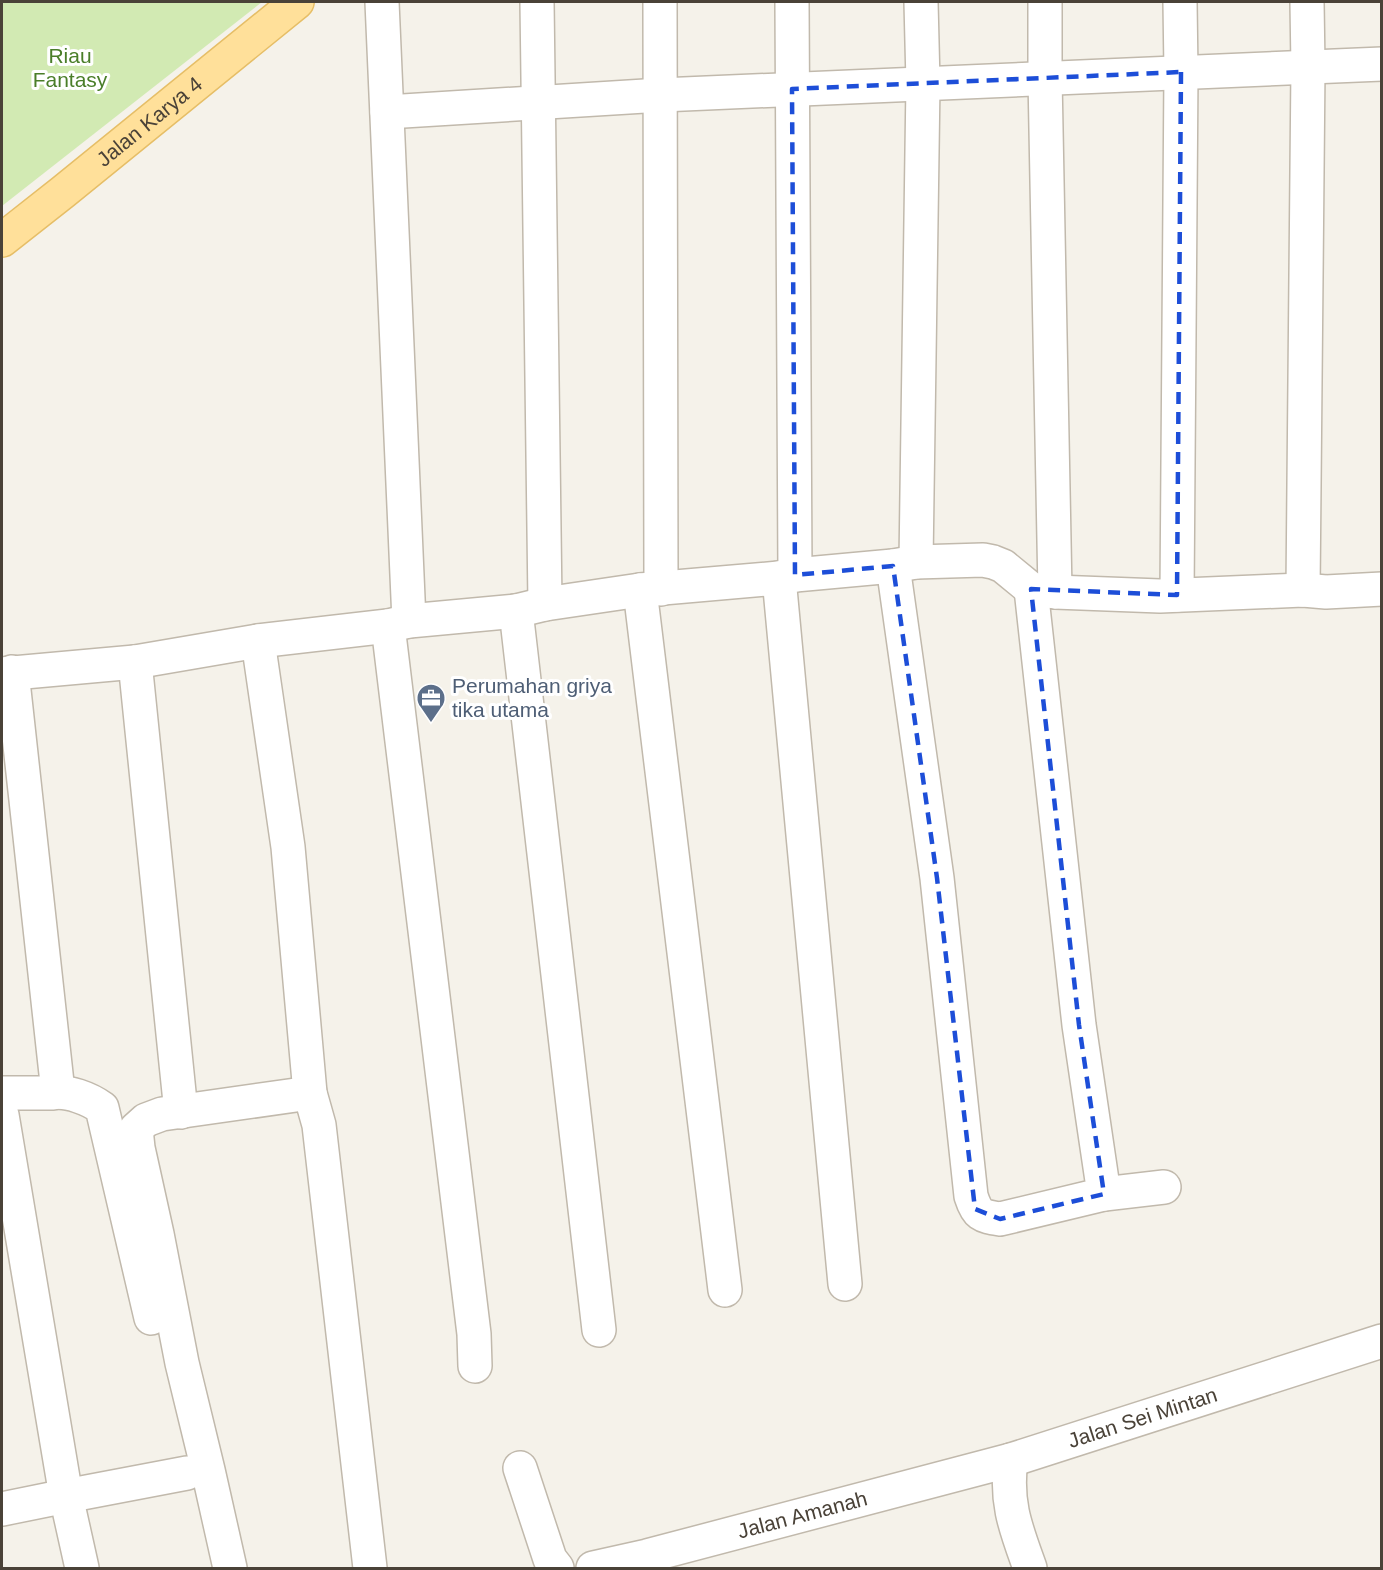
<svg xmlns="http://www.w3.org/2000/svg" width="1383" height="1570" viewBox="0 0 1383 1570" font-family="Arial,sans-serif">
<rect width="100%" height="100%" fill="#f5f2ea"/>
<path fill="#d2eab3" d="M2 2H262L2 206Z"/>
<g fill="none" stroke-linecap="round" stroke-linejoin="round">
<g stroke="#c1b9ac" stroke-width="36">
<g id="minor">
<path d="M382 2 409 621"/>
<path d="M537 2 545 604"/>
<path d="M660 2 661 589"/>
<path d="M792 2 795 575"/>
<path d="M1045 2V78L1055 592"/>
<path d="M387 112 661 95 1382 64"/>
<path d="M916 562 923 83 921 2"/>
<path d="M893 566 937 878 971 1196C977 1215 981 1216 1000 1219L1104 1194 1079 1025 1031 589"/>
<path d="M779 578 845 1284"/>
<path d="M640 590 725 1290"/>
<path d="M1303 590 1308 67 1307 2"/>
<path d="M1177 595 1181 72 1180 2"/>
<path d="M516 611 599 1330"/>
<path d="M388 626 474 1334 475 1366"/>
<path d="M258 641 288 847 310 1093 319 1125 370 1568"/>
<path d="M135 662 181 1112"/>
<path d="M12 672 58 1092"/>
<path d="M2 674 135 662 258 641 388 626 409 621 516 611 545 604 640 590 779 578 795 575 893 566 916 562 983 560 993 562 1003 566 1031 589 1055 592 1160 596 1303 590 1326 592 1382 589"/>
<path d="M2 1093H52C67 1090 90 1099 102 1108L151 1318"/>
<path d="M2 1115 66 1496 82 1568"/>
<path d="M1104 1194 1164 1187"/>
<path d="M1011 1460C1005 1503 1016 1529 1030 1568"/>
<path d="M520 1468 550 1559 557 1568"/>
<path d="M2 1509 66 1496 187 1473"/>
<path d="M230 1568 208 1470 182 1363 157 1234 138 1148 136 1129 146 1120 162 1114 310 1093"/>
<path id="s1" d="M593 1568 647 1556 1011 1460 1382 1341"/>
</g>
</g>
<g stroke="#e6be67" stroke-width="36">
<g id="major">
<path id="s2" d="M2 240 63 192 297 2"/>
</g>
</g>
<use href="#minor" stroke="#fff" stroke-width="33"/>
<use href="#major" stroke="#ffe09a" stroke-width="33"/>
</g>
<path fill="none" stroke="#1d4ed8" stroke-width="4.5" stroke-dasharray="12 8" stroke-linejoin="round" d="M1181 72 1177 595 1031 589 1079 1025 1104 1194 1000 1219 975 1209 937 878 893 566 795 575 792 89Z"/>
<defs>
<g id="office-pin" transform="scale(1.5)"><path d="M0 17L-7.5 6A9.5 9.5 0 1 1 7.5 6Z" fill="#5c6f8a" stroke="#fff"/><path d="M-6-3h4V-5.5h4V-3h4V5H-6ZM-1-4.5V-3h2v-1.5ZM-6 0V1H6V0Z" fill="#fff"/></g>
</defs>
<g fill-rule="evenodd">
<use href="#office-pin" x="431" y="698"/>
</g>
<g text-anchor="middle" stroke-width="6" stroke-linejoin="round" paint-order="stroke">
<g font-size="21" fill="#4a7e29" stroke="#fff">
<text x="70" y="63">Riau<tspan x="70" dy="24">Fantasy</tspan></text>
</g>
<g font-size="21" fill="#4a4238" stroke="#fff">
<text dy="7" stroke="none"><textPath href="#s2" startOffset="189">Jalan Karya 4</textPath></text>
<text dy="7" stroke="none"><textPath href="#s1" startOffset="570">Jalan Sei Mintan</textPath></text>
<text dy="7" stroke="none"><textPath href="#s1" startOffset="216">Jalan Amanah</textPath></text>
</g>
<g font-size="21" fill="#4e5e75" stroke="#fff" text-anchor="start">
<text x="452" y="693">Perumahan griya<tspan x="452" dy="24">tika utama</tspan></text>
</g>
</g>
<rect width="1383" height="1570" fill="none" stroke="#4a4238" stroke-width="6"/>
</svg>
